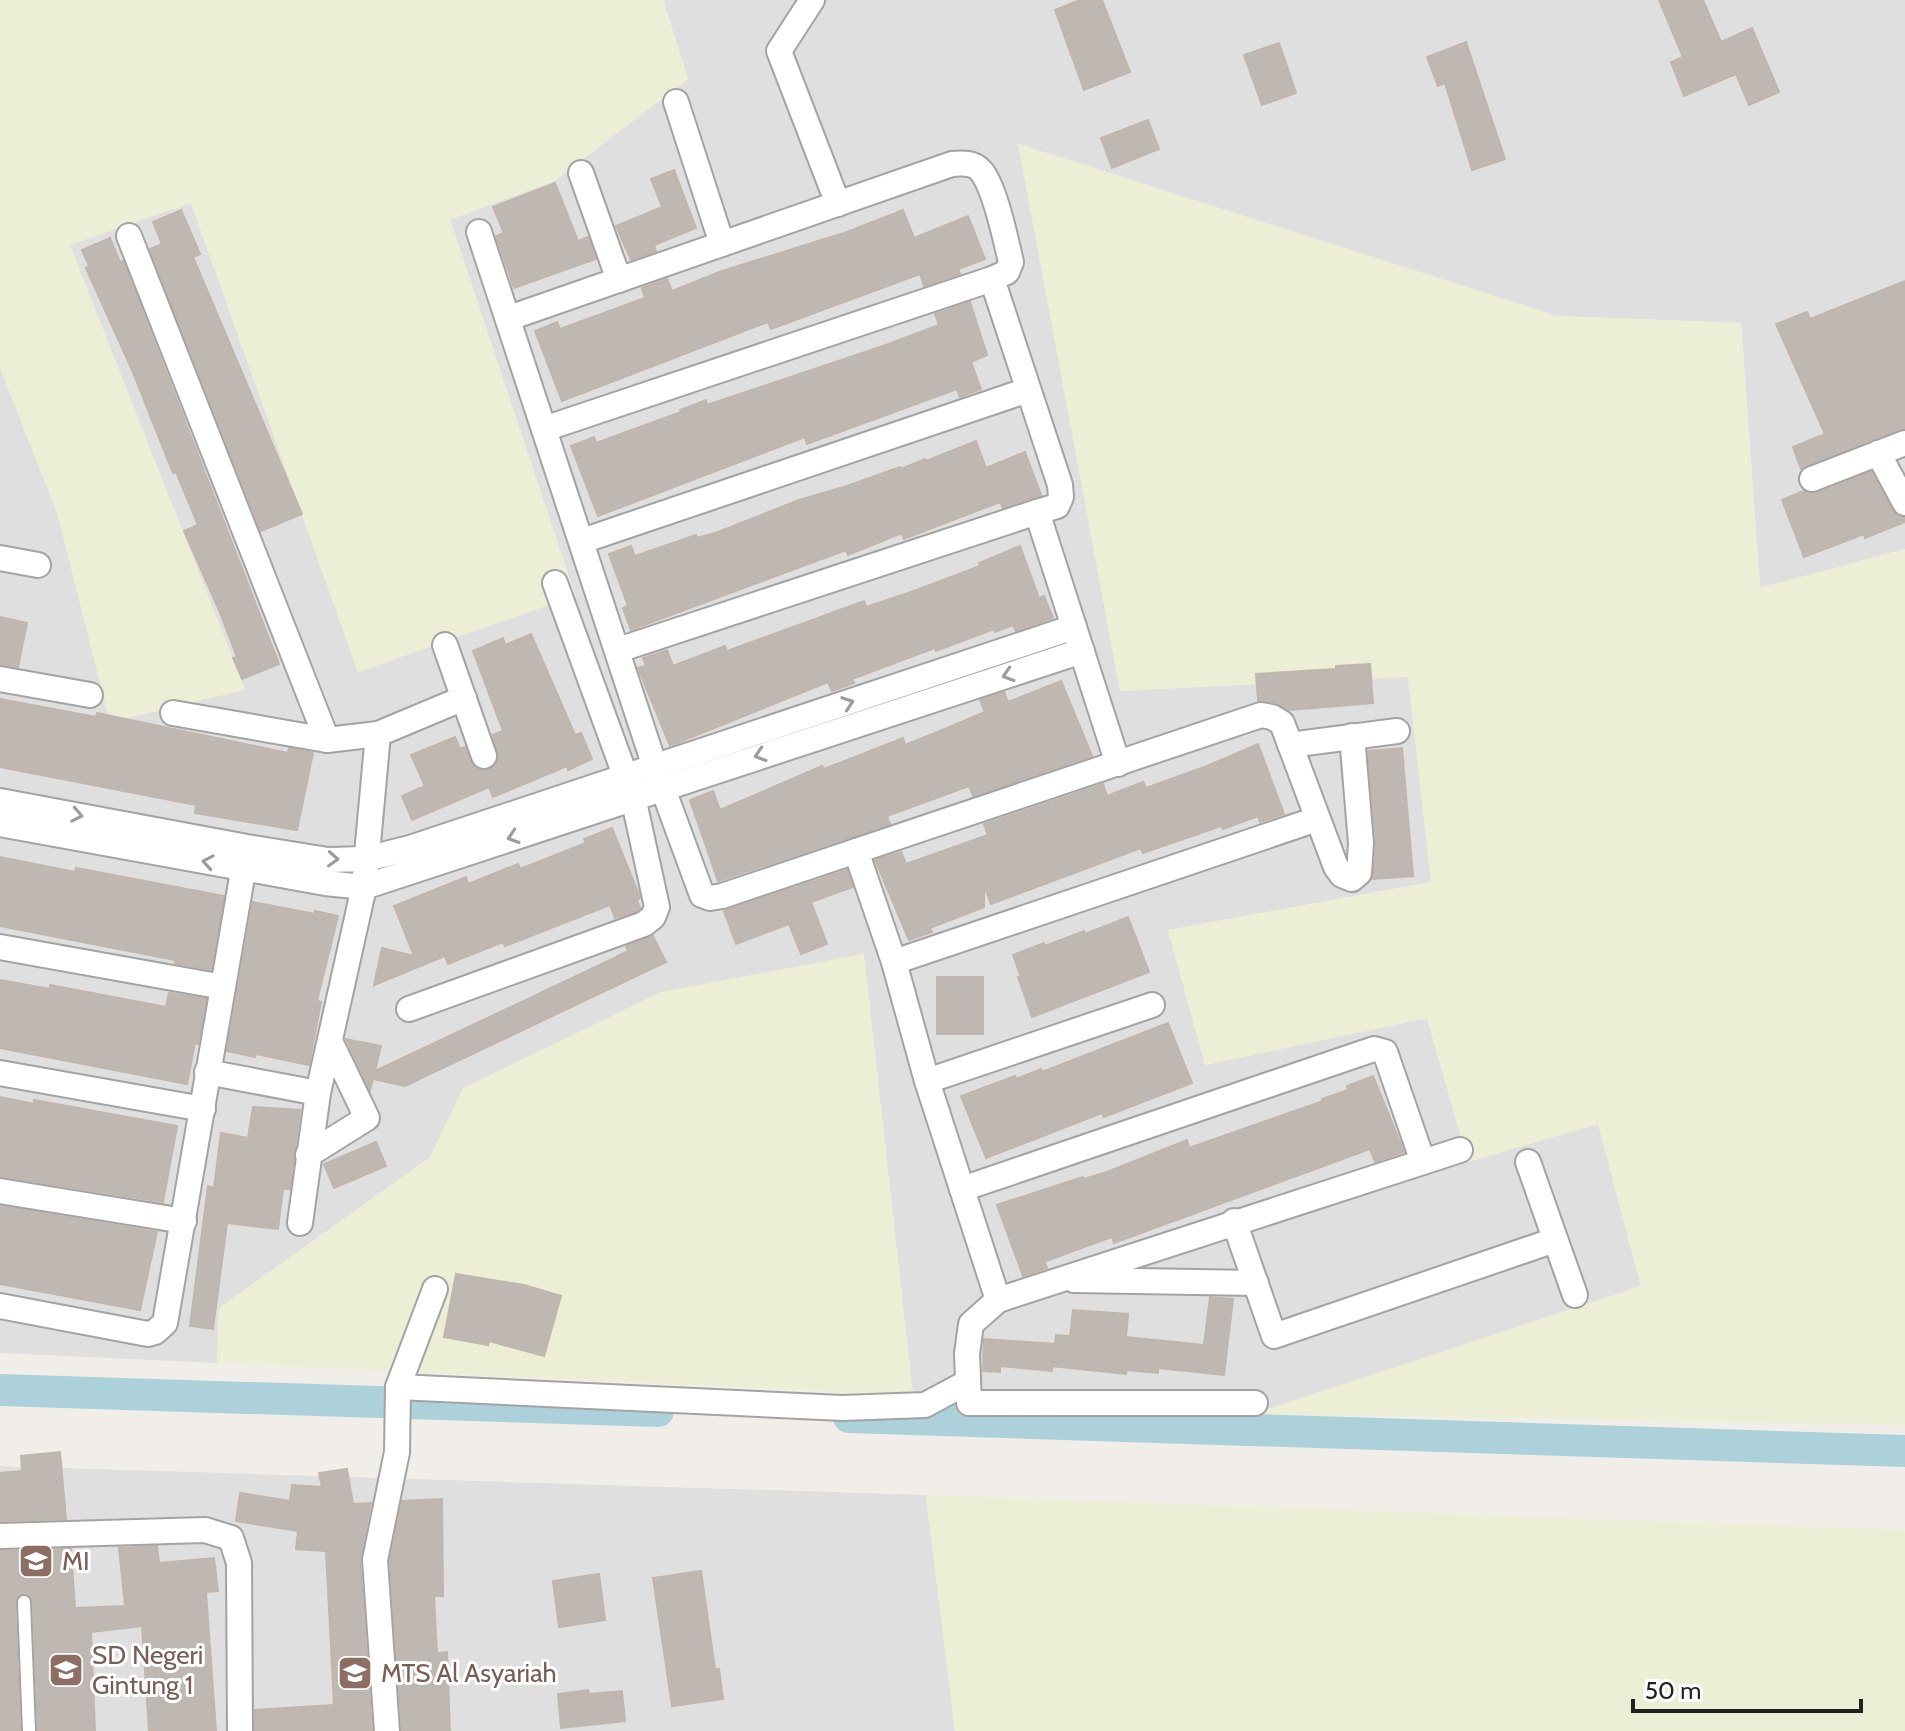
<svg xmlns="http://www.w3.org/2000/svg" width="1905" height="1731" viewBox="0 0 1905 1731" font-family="Cabin,sans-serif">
<rect width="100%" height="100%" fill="#f1eee9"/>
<g fill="#e0dfdf">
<path d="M663 0H1905V549L1760 588 1741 323 1557 316 1019 144 1120 691 1408 676 1431 882 1168 930 1205 1065 1427 1018 1468 1162 1598 1123 1641 1287 1253 1414 913 1395 864 955 463 1088 431 1157 219 1308 217 1363 0 1353V368L57 512 110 722 245 689 69 244 191 203 358 672 575 595 450 219 554 181 688 79Z"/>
<path d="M0 1466 926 1495 955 1731H0Z"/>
</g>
<g fill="#edeed6">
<path d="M0 0H663L688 79 554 181 450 220 575 596 358 672 191 203 70 245 245 690 110 722 57 512 0 368Z"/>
<path d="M1018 144 1557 316 1741 323 1760 588 1905 549V1425L1253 1414 1641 1286 1598 1124 1468 1162 1427 1018 1205 1065 1168 930 1431 882 1408 677 1120 691Z"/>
<path d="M864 954 913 1395 217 1363 219 1308 430 1157 463 1088 661 992Z"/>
<path d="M926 1495 1905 1530V1731H955Z"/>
</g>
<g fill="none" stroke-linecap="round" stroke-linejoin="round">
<g stroke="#add1db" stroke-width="32">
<path d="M0 1390 658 1411"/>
<path d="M849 1417 1905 1451"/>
</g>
</g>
<g fill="#bfb8b2" stroke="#c2b6ac" stroke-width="2">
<path d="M1080 0H1102L1130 72 1084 90 1055 10Z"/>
<path d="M1659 0H1703L1721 42 1752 28 1779 92 1749 105 1736 74 1684 96 1671 62 1683 57Z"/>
<path d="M1466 42 1505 159 1472 170 1445 83 1438 86 1427 57Z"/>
<path d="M1279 43 1296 93 1262 105 1244 55Z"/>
<path d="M1148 120 1159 149 1112 168 1101 138Z"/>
<path d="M674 170 696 228 654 245 656 251 631 260 616 226 662 207 651 179Z"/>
<path d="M555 183 578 241 588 237 596 259 514 288 496 236 504 233 493 207Z"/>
<path d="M181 210 200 254 193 257 302 514 261 531 150 249 162 244 153 222Z"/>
<path d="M903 210 914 238 968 216 985 259 958 269 960 274 924 286 920 274 771 329 768 322 562 401 535 331 557 322 560 329 645 298 642 288 667 279 672 291 722 271 847 232Z"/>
<path d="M110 238 120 262 123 261 279 664 242 679 233 658 237 657 219 610 184 531 198 525 176 472 173 473 132 370 86 268 89 266 82 250Z"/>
<path d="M1905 281V428L1801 469 1793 447 1825 434 1776 324 1807 312 1810 319Z"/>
<path d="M970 302 987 355 971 362 981 389 960 397 957 389 807 444 805 437 598 516 571 446 594 437 596 443 681 412 680 410 706 400 707 405 883 346 939 325 935 314Z"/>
<path d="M976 441 986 468 1025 452 1041 495 1003 508 1000 502 904 539 902 533 848 555 846 550 631 630 623 608 628 606 609 554 631 546 635 556 696 535 697 538 718 532 799 500 847 486 900 467 901 469 925 459 926 461Z"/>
<path d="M1871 472 1892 510 1898 516 1905 518V522L1865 538 1864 534 1804 557 1782 500 1803 491 1817 493Z"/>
<path d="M1020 546 1039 598 1044 596 1053 618 1016 631 1013 625 995 632 994 629 936 651 935 648 852 679 854 683 832 691 828 682 670 746 638 668 646 666 643 658 667 650 673 666 725 646 727 651 864 601 866 607 914 591 980 566 979 563Z"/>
<path d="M0 617 27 623 18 667 0 664Z"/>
<path d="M531 634 575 735 581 733 592 759 568 770 567 766 493 797 489 787 412 820 402 796 425 786 411 755 455 737 460 749 465 747 475 768 488 770 496 765 498 752 493 735 503 731 473 651 503 638 505 645Z"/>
<path d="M1370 664 1373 703 1290 710 1275 702 1258 701 1256 674 1336 669V666Z"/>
<path d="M1061 681 1092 756 973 796 969 786 887 816 890 824 718 881 690 800 713 791 720 810 822 766 824 769 903 738 905 745 935 733 985 712 980 700 1004 692 1008 702Z"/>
<path d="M0 699 96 717 97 713 288 753 289 748 313 753 297 830 195 813 196 805 0 767Z"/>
<path d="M1258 744 1284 814 1260 822 1258 816 1223 829 1221 826 1143 853 1141 848 991 904 984 886V907L930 928 932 932 909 940 875 860 901 852 906 864 988 835 984 824 1103 784 1107 796 1143 782 1146 788 1207 766Z"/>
<path d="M1402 748 1413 876 1373 879 1376 842 1368 751Z"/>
<path d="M612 828 640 897 637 901 640 908 637 911 615 918 610 905 505 946 503 942 448 964 445 956 374 985 382 948 414 956 394 906 466 877 468 884 518 864 520 869 586 843 584 839Z"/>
<path d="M0 857 75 872 76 868 224 896 211 970 175 963V960L0 926Z"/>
<path d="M847 870 853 887 811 902 827 944 801 954 789 924 736 944 724 911Z"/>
<path d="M253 902 315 914V911L338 916 317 1001 321 1002 309 1065 256 1054 255 1057 227 1051Z"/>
<path d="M1128 917 1149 972 1032 1017 1018 977H1021L1013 955 1044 943 1045 946 1084 931 1085 934Z"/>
<path d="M653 936 666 962 405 1086 373 1079 370 1090 346 1039 381 1046 375 1071 606 962 628 951 626 946Z"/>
<rect x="937" y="977" width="46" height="57"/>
<path d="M0 980 50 989V985L166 1007 169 993 206 999 198 1044 195 1043 187 1084 0 1048Z"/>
<path d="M1168 1023 1192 1083 1104 1117 1102 1113 986 1158 961 1096 1015 1076 1016 1079 1041 1069 1042 1072Z"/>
<path d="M1373 1076 1404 1152 1375 1162 1370 1149 1114 1243 1112 1237 1084 1247 1044 1262 1047 1268 1023 1276 997 1205 1083 1177 1084 1179 1107 1172 1187 1140 1189 1148 1323 1101 1322 1099 1348 1090 1347 1086Z"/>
<path d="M0 1097 34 1104V1100L177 1126 163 1202 0 1176Z"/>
<path d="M253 1107 300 1110 290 1189H283L278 1229 227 1223 213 1329 190 1326 208 1186 214 1188 221 1133 248 1138Z"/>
<path d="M376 1142 386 1166 334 1188 324 1164Z"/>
<path d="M0 1206 157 1232 140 1310 0 1284Z"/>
<path d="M456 1274 524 1285 561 1296 544 1356 489 1341 488 1345 444 1337Z"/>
<path d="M1210 1297 1233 1299 1224 1375 1158 1368V1373L1127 1370 1126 1374 1052 1366 1056 1335 1070 1336 1073 1310 1128 1314 1126 1337 1204 1345Z"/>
<path d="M984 1339 1055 1344 1052 1371 1000 1366V1372L983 1371Z"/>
<path d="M60 1452 66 1519 0 1521V1473L22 1471 21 1456Z"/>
<path d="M347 1469 353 1504 371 1503 360 1561 372 1731H255V1710L334 1705 326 1551 296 1549 298 1531 236 1521 240 1493 290 1501 292 1485 322 1487 319 1473Z"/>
<path d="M442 1499 443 1596H434L437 1653 447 1652 450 1731H402L390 1561 402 1501Z"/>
<path d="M157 1546 159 1563 214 1558 218 1591 206 1592 216 1731H149L142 1626 91 1632 95 1731H38L33 1602 31 1597 24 1593 19 1595 15 1602 20 1731H0V1551L71 1549 75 1608 125 1606 119 1548Z"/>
<path d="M701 1571 715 1669H719L723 1699 672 1706 653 1578Z"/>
<path d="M599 1574 605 1620 559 1627 553 1581Z"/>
<path d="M588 1690 589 1694 622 1691 625 1721 561 1728 558 1694Z"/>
</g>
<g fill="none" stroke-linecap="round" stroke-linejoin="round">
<g stroke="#a3a3a3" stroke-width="16">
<path id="lane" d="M24 1602 29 1731"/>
</g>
<g stroke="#a3a3a3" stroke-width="28">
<g id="street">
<path d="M812 0 779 51 838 204"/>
<path d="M676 102 722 244"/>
<path d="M581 173 619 280"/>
<path d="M479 232 655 767 702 895 710 898 722 896 1261 715 1272 717 1282 723 1336 867 1342 875 1352 879 1359 873 1361 843 1352 736"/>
<path d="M129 236 327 740"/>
<path d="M509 318 952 164C962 163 974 162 981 171 995 187 1006 241 1011 262L1007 272 992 279 1060 485 1061 497 1057 506 1037 512 1118 764"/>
<path d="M544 429 992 279"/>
<path d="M1878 453 1905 503"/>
<path d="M1812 479 1905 443"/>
<path d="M582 541 1028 390"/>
<path d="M0 558 38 565"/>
<path d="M445 645 484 756"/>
<path d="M618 650 1037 512"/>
<path d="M0 679 90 695"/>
<path d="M173 713 327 740 378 734 464 698"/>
<path d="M1290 745 1397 731"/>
<path d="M0 801 247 847 328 860 366 859 410 848 1074 627"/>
<path d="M0 824 325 883 364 887 1082 651"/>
<path d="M856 851 894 962 927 1081 998 1300 971 1324 967 1354 969 1403H1255"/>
<path d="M0 947 223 987"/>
<path d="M894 962 1317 819"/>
<path d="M409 1009 644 924 653 917 657 907 633 797 555 583"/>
<path d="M207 1072 318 1093"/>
<path d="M0 1073 203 1109"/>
<path d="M927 1081 1152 1005"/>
<path d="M308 1155 367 1118 330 1041"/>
<path d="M1423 1162 1460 1150"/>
<path d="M1528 1162 1575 1295"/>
<path d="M962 1189 1374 1049 1385 1052 1423 1162 998 1300"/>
<path d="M0 1191 184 1221"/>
<path d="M1234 1221 1274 1336 1555 1240"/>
<path d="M300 1223 318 1093 364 887 378 734"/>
<path d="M1074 1280 1256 1283"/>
<path d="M0 1306 148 1334 155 1332 165 1323 246 854"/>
<path d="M398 1387 842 1408 925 1405 966 1383"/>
<path d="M0 1536 205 1530 231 1538 239 1563 240 1731"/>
<path d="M387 1731 375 1560 397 1452 398 1387 435 1289"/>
</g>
</g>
<use href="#lane" stroke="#fff" stroke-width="12"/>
<use href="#street" stroke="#fff" stroke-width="24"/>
</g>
<defs><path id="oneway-chevron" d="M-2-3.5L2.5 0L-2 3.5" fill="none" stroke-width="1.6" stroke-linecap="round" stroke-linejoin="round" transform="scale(2)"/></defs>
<g stroke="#9c9c9c">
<use href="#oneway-chevron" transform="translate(1008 675) rotate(162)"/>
<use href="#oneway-chevron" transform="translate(848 703) rotate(-19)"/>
<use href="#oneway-chevron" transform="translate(760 755) rotate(162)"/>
<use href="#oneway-chevron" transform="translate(77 815) rotate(11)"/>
<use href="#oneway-chevron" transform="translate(513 837) rotate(162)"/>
<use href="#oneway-chevron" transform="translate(333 859) rotate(3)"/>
<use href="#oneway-chevron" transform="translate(208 862) rotate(-170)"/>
</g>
<defs>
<g id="school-square" transform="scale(1.8)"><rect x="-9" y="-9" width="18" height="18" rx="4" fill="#8d6e63" stroke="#fff"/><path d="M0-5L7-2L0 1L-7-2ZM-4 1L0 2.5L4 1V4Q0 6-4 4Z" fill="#fff"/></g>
</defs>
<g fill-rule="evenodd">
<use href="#school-square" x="36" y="1561"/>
<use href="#school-square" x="66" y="1670"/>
<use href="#school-square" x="355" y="1673"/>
</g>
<g text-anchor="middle" stroke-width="6" stroke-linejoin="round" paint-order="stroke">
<g font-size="26" fill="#785e54" stroke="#fff" text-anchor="start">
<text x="62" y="1570">MI</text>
<text x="92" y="1664">SD Negeri<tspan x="92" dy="30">Gintung 1</tspan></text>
<text x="381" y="1682">MTS Al Asyariah</text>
</g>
</g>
<path d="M1633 1699v12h228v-12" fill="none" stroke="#222222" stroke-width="4"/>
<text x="1645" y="1699" font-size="24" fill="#222222" stroke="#ffffff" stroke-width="6" paint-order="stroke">50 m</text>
</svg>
